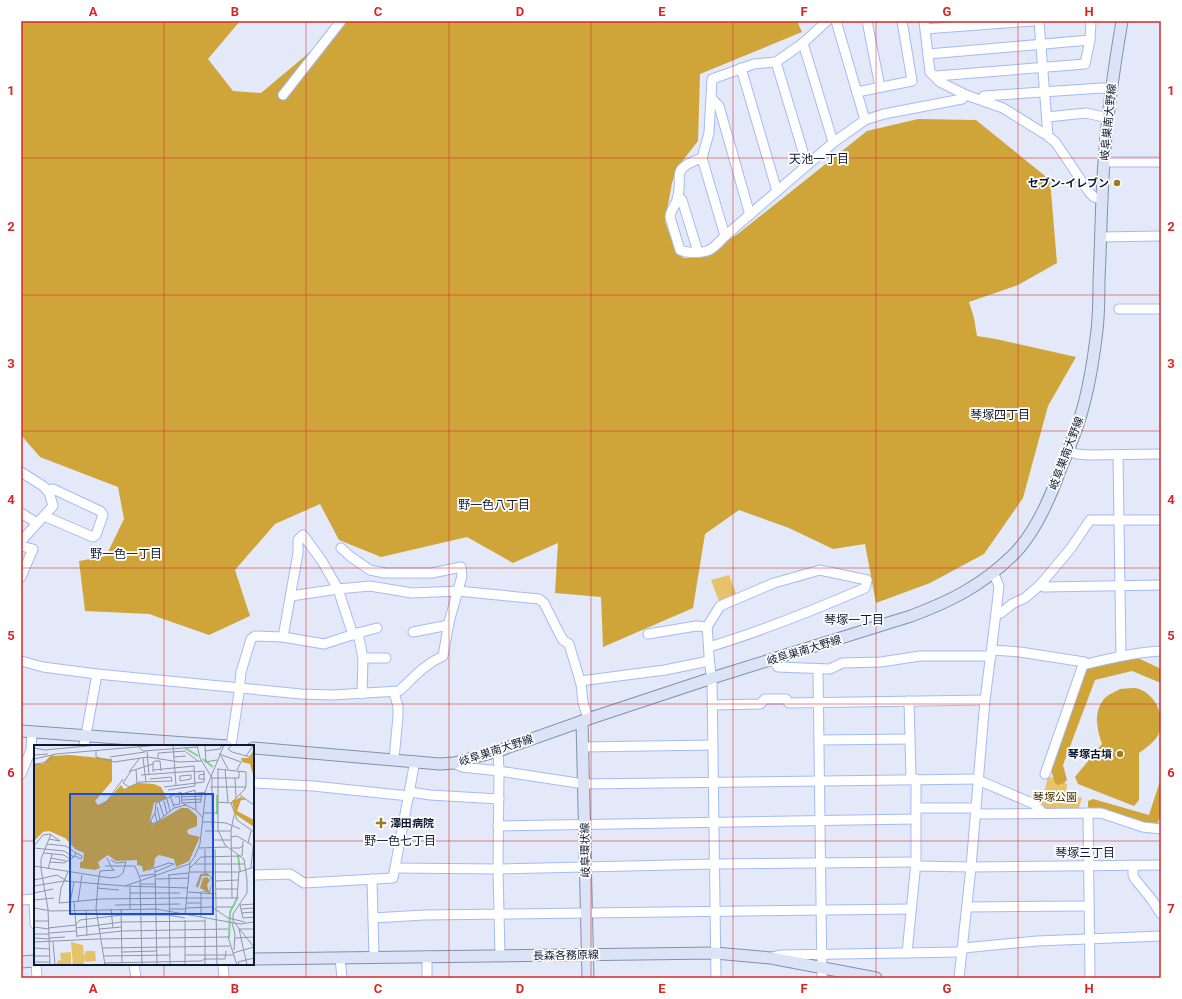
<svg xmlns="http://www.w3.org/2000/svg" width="1182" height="999" viewBox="0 0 1182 999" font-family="Roboto,'Noto Sans JP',sans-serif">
<rect width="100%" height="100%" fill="#e3e9f8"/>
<g fill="#e6c26a">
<path d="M729 575 737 596 720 604 711 580Z"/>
<path d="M1048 776 1067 784 1066 794 1082 798 1078 811 1044 810 1041 807Z"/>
</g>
<g fill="#cfa53a">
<path d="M21 21H240L208 59 233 91 261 93 316 47 335 21H797L802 32 700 74 698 141 677 168 672 183 665 221 676 253 684 258H700L739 233 867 131 918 119 976 120 1050 180 1057 263 1018 285 969 302 974 318 977 336 996 339 1076 357 1048 406 1023 498 984 554 930 583 876 603 865 544 833 549 789 528 739 510 705 534 693 608 603 647 601 597 555 593 558 543 513 563 467 537 381 557 339 540 320 504 275 524 235 570 250 616 209 635 149 614 85 611 79 561 106 556 124 519 118 487 40 457 21 435Z"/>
<path d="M1136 657 1161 669V683L1132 671 1095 680 1063 765 1067 780 1064 783 1058 785 1055 783 1050 767 1085 668Z"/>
<path d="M1120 689C1125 689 1134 687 1139 689 1156 695 1165 716 1159 733 1156 741 1146 748 1139 753V800L1134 806 1078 784 1075 777 1102 744C1097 729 1093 713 1104 699 1107 695 1115 692 1120 689Z"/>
<path d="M1161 778V813L1157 825H1144L1092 810 1088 807V801L1093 799 1149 815Z"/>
</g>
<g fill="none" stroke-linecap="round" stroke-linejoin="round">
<g stroke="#a4bbf5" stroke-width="11">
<g id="minor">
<path d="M827 21 803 43 776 62 754 64 712 79 709 133 702 158 725 236 834 142 865 120 884 114 962 99 966 95"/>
<path d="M836 21 865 120"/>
<path d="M867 21 880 87"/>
<path d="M924 21 930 72 940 82 966 95 1003 108 1048 136 1056 143 1089 192 1094 197 1103 200"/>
<path d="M1039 21 1048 136"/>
<path d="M925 29 1032 21"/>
<path d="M803 43 833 142"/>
<path d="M928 54 1090 40 1091 21"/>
<path d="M776 62 807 165"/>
<path d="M741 68 777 191"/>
<path d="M936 76 1085 64 1090 40"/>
<path d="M857 92 912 81 902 21"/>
<path d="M283 95 341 21"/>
<path d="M712 99 719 106 750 215"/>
<path d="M983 101 984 96 1102 88 1111 89"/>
<path d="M1047 117 1086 113 1108 118"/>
<path d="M702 158C667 170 685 176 677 200 675 206 670 211 670 217L680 250C687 253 704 254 711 249 716 246 721 240 725 236"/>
<path d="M1104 162H1161"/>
<path d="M678 196 682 200 698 252"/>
<path d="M1101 237 1161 236"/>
<path d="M1119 309H1161"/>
<path d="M1068 451 1077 454 1088 455 1161 454"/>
<path d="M1118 455 1121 656"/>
<path d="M21 472 43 486 49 492 53 506 21 541"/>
<path d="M21 513 37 523"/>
<path d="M44 516 93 537 96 535 103 515 100 511 53 489 47 490"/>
<path d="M21 546 33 549 21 577"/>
<path d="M1040 585 1044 587 1161 585"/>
<path d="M291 596 338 589 370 586 412 593 458 591 539 599 544 603 559 633 563 640 569 644 581 684 583 702 588 719"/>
<path d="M996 613H1001L1012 604 1025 598 1040 585 1071 548 1090 520H1161"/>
<path d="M707 627C709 644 708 661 712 678L716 978"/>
<path d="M413 632 449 625"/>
<path d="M358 633 363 658 362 694"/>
<path d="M648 634 696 626 707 627 720 606 774 583 820 570 867 580 865 588C814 610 762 631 709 647"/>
<path d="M283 637 298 553V540L303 535 322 561 338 589 353 635"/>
<path d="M992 650 1020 652 1084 662 1087 664C1111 658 1136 652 1161 651"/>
<path d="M363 658H386"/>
<path d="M773 659 778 667 830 669 842 663 881 662 920 656H991"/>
<path d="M21 661 43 667 97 674 301 694 332 695 399 691C413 678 425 664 443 656L449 622 462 576 461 567 432 573H385L370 570 351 557 341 548"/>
<path d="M818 669 822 978"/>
<path d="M580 681 665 670 709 661"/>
<path d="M909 701 911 779"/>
<path d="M712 705 760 704 765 699H786L789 703 985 700"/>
<path d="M819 740 910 739"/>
<path d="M84 746 97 674"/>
<path d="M231 746 239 693 241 672 251 639 255 636 283 637 324 644 358 633 377 628"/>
<path d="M583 747 713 745"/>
<path d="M498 751 499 771 498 869 500 956"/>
<path d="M394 759 398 716V706L394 693"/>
<path d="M454 763 462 767 499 771 584 784 978 779"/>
<path d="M21 774 31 750 32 732"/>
<path d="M1045 774 1084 662"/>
<path d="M978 780 1034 804 1043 813"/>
<path d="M253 783 313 786 409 796"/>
<path d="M410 792 430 795 499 799"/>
<path d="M916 808H976"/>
<path d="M1088 813 1090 978"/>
<path d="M976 814 1101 813 1143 827 1161 829"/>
<path d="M498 826 915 819"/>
<path d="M1133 865V875L1135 879 1152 900 1161 914"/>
<path d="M915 866 971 867 1161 865"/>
<path d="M395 868 498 869 715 864 916 862"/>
<path d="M253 875 290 874 304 883 393 878 415 761"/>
<path d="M372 879 374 957"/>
<path d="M34 899 35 924"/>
<path d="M21 900 35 899"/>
<path d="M967 907 1089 906"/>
<path d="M373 918 424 915 911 909"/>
<path d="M963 948 1037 941 1161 936"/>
<path d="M907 953 916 862V779"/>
<path d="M427 956V978"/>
<path d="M772 957 780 955 962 952"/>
<path d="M340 958 342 978"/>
<path d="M36 964 37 978"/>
<path d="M134 964 136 978"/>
<path d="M223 964 224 978"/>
<path d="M959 978 971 867 985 700 996 613 999 586 993 572"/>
</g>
</g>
<g stroke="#8490ae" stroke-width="13">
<g id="major">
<path d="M582 721 588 978"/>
<path d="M21 731 227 746"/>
<path d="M253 748 440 764 454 763 498 751 594 717 712 678 911 616C951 601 981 586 1012 556 1034 535 1051 496 1061 468 1069 449 1077 430 1082 411 1089 387 1093 362 1096 338 1099 319 1099 299 1099 280 1101 241 1101 201 1104 162 1107 114 1114 68 1122 21"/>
<path d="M253 959 715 953 771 958 876 978"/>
<path d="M21 962 35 961"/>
</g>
</g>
<use href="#minor" stroke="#fff" stroke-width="9"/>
<use href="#major" stroke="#dbe3f6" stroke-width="11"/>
</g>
<path fill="none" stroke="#d62828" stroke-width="1" stroke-opacity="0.55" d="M164 21V746M306 21V978M449 21V978M591 21V978M733 21V978M876 21V978M1018 21V978M21 158H1161M21 295H1161M21 431H1161M21 568H1161M21 704H1161M21 841H35M253 841H1161M164 964V978"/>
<g fill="#9b7a24" stroke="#fff" stroke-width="1.5">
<circle cx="1117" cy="183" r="4"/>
<circle cx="1120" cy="754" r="4"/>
<path d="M379 817h4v4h4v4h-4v4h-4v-4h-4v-4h4z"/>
</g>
<g text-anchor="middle" stroke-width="3.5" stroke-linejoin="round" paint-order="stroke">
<g font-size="11" fill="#0f1933" stroke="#fff">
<text transform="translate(1108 122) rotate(-84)" y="4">岐阜巣南大野線</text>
<text transform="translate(1066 453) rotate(-69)" y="4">岐阜巣南大野線</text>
<text transform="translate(804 650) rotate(-17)" y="4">岐阜巣南大野線</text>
<text transform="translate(496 750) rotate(-18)" y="4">岐阜巣南大野線</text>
<text transform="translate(585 850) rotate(-91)" y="4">岐阜環状線</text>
<text transform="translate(566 955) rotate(-1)" y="4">長森各務原線</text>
</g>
<g font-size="11" font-weight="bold" fill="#0f1933" stroke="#fff" text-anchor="end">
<text x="1109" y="187">セブン-イレブン</text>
<text x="1112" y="758">琴塚古墳</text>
<text x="390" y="827" text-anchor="start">澤田病院</text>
</g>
<g font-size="11" fill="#443305" stroke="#fff">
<text x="1055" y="801">琴塚公園</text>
</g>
<g font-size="12" fill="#0f1933" stroke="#fff">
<text x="819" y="163">天池一丁目</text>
<text x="1000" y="419">琴塚四丁目</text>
<text x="494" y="509">野一色八丁目</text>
<text x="126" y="558">野一色一丁目</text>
<text x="854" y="624">琴塚一丁目</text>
<text x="400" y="845">野一色七丁目</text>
<text x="1085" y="857">琴塚三丁目</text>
</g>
</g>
<g transform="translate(34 745)">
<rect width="220" height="220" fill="#e3e9f8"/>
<path d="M37 197 49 200 50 211 52 206H61L62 216 51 217 50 213V220H39ZM37 207V219L23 220V216L27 215 26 208Z" fill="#e6c26a"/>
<path d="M220 7V33L216 19 208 17 207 13H215ZM35 10 78 14V36L61 56 64 60 74 55 87 40 90 44 105 38 120 39 127 42 133 53 120 58 116 75 118 80 147 63H154L163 71V81L153 85 154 89 166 92 155 116 142 122 140 114 125 110 121 113 120 122 109 127 108 121 103 120V115L82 116 74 110 64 117 66 123 61 125 46 123V117L49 116 50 108 41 104 31 93 15 86 9 87 0 96V18L9 19 16 11ZM207 52 212 55H207L203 66 220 75V82L201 69 198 56ZM173 128 179 133 176 148 167 146H172L166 143 169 133 173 132 176 135 173 140 175 147 178 137 176 131H168L164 143 163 141 167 129Z" fill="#cfa53a"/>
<path fill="none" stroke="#80d38b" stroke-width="2" d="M151 3 164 11M169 14 179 22M183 50V69M204 110 206 127M195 193 196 167 204 152"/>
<path fill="none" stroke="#8e96a9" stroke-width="1" d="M139 0 142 40M163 0 166 13 178 33V77H169M198 0 194 4 198 7 216 12 220 5M171 1 172 16M105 2 109 6 164 2M0 3 11 5 64 0M62 6V12L80 17 114 12 145 17 168 16M113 6 115 30M171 6 186 4 188 0M152 7 164 16M185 9 207 17 203 25M0 10 14 9M187 11 194 24M212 11 219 1M76 12 111 7M140 12 152 11M109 13 112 37M124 13V8L152 6M0 14 22 9 125 0M122 16H126L127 26M171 17 183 15M0 20 15 16 19 10M184 24V85L191 100 210 114 213 135V148L199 169V176L220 202M191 24 194 57M102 25 103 38M119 25 160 21 161 41 134 45M95 27 105 14M119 27V17L122 16M171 29 165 30V34H171M107 30 161 26M157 30V34L146 36V31ZM178 33H205V26M201 33 202 53M116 34 137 32 138 36 106 37 95 42 89 38 97 26 119 19M130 42 170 37V26L161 27M176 42H212M148 49 161 45 162 65M136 50 140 62M148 50 172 47M206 50 220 60M148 52 168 51M133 54 136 66M148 55 167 54 168 48M130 56 133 69M125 57 130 72M183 57 197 58 211 44 212 40V27L183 24M149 58 167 57V54M197 58 203 75 220 87M70 60 89 34M139 60 146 59 145 51 141 52M152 60 140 63 123 77 121 68 122 58 147 47 148 58 162 65 169 73M123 62 126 75M121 68 117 75 118 79 123 77M169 68H184M171 86H197M197 92 203 91 218 100M15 94 26 96 17 90M178 95H197M214 98 217 86M13 99 32 101 42 108 40 112M0 101 9 90 17 89 7 114V124L14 164 16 219M0 103 30 106 40 112M165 103 193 102M197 103H206L209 100M171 104V128M179 104 178 77 192 78 206 84M181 104 183 220M10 108 30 110 36 114M41 111 47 114 48 111 42 108M208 111 209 96M17 113 32 116M73 113 79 125M77 115 82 118 92 117 91 120M16 117 30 118 40 112M161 119H211M0 121 76 133 84 132 89 128 91 120M71 121H101L107 136M217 122 220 94M156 123 167 112 207 111M14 124 18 109M121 124 123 220M114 125 135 118 140 119 121 127M34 127 27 143 25 158 67 154 146 153M156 127H205L220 122M134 130 155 128M135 130 136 220M106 131 121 129M122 134 155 133M0 135 23 130 33 136M106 136 108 220M182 136 204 135M106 139H122M0 141 30 136 91 141 155 119 160 113 166 99 172 44 190 0M92 141 154 143M96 141V164M162 142 167 129M63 143 85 145M182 144H204M154 147 182 149M167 147V172M0 148 19 144M96 148H146M146 153H198L197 86 200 70M198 153H203L205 127M0 155 20 153M40 157 43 192M44 157 48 130M36 158 40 137M153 158H167M81 160 146 159M206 160 209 173 220 172M206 160 220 159M182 162H199M0 163 17 166 122 164 206 179 220 177M152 163 178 162 194 173 211 177M77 164 79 183M87 164 88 218M135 164H152M207 164 220 163M52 165 53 191M208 168 220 167M151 170 156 118M171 174V220M151 175V220M0 176H14M198 178 201 189 200 205M42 179 46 175 88 170H134L151 173M0 182 15 184M14 183 42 180M42 183 88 177 171 176M65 184 88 182M15 188 42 186M0 189H15M43 191 88 186 194 184M0 193 15 194M15 193 31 192M201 193 220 192M0 197 64 194 194 192 203 220M19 197 21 220M0 203 15 204M69 203 196 201M88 207 123 206M199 208 220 202M151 210H199M0 211H16M70 211 136 210M0 217H16M70 218 168 216 170 214H191L192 206M71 220 62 164 64 139 66 126 81 125M205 220 204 217 220 213M213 220 205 184H220"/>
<path fill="#1d4ed8" fill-opacity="0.15" stroke="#1d4ed8" stroke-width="2" d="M36 49H179V169H36Z"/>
<rect width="220" height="220" fill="none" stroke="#0f1933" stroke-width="2"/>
</g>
<rect width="1182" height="999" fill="none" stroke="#ffffff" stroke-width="44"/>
<rect x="22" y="22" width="1138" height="955" fill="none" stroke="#d62828" stroke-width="1.5"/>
<g font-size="13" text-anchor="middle" font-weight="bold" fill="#d62828">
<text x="93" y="16">A</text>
<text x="235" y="16">B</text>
<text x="378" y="16">C</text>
<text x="520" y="16">D</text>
<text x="662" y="16">E</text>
<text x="804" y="16">F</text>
<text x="947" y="16">G</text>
<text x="1089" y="16">H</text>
<text x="11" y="95">1</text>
<text x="1171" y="95">1</text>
<text x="11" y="231">2</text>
<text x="1171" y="231">2</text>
<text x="11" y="368">3</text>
<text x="1171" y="368">3</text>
<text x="11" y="504">4</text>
<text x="1171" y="504">4</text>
<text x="11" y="640">5</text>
<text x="1171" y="640">5</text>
<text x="11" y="777">6</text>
<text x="1171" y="777">6</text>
<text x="11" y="913">7</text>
<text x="1171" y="913">7</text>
<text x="93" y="993">A</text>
<text x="235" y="993">B</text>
<text x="378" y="993">C</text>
<text x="520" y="993">D</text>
<text x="662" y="993">E</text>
<text x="804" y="993">F</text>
<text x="947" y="993">G</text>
<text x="1089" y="993">H</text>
</g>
</svg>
